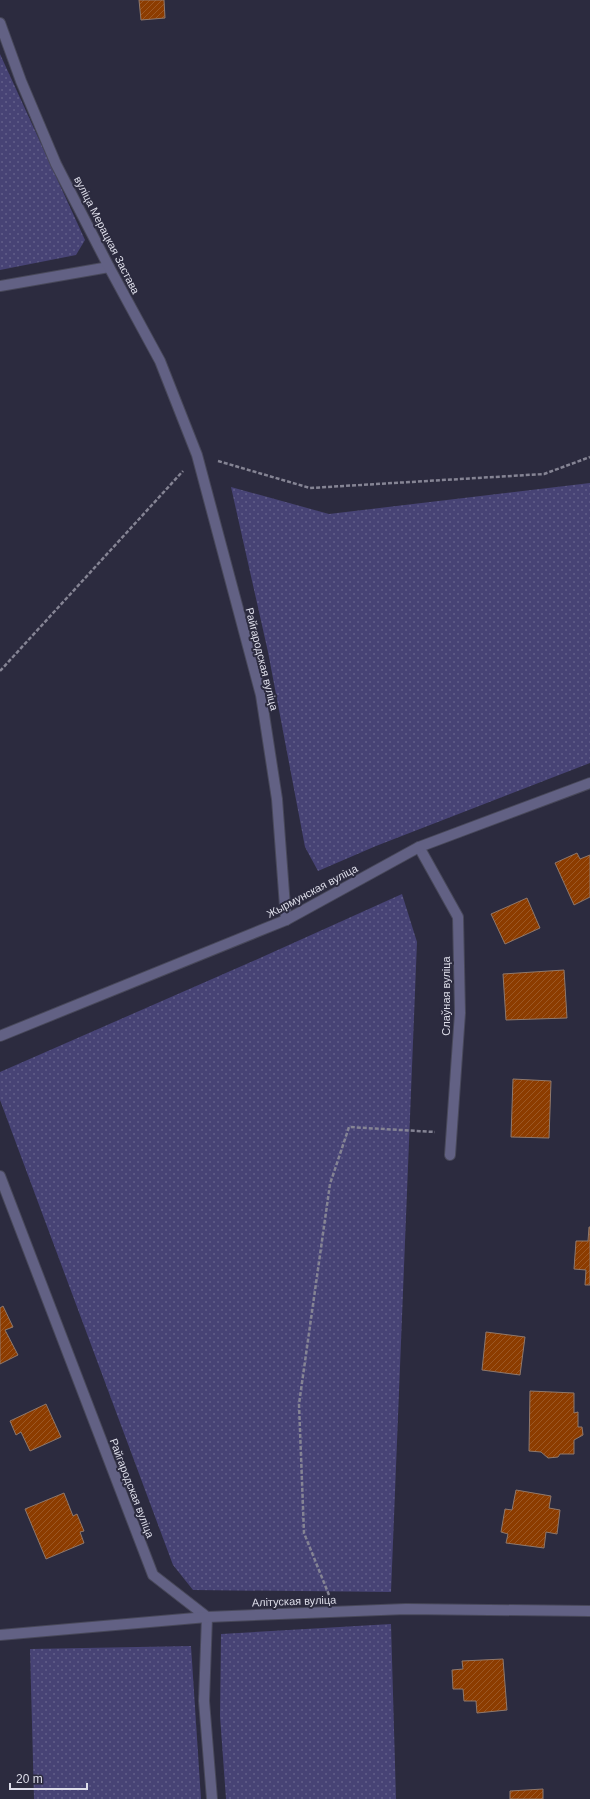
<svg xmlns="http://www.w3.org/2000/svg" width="590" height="1799" viewBox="0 0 590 1799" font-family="Helvetica,sans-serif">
<defs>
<pattern id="grass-dots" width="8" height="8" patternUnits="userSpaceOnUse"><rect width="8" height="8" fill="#474375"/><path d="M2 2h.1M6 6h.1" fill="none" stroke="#615e89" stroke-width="1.8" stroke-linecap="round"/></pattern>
<pattern id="building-hatch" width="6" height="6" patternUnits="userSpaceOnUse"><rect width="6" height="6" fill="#8c3c00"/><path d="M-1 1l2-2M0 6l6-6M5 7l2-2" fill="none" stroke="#9c5825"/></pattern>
</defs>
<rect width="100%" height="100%" fill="#2c2b3f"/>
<g fill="url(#grass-dots)">
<path d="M0 54 85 240 76 255 0 270Z"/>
<path d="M590 483V763L376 846 318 871 305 847 268 652 231 487 329 514Z"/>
<path d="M402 894 417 942 391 1592 193 1590 173 1565 0 1100V1072L260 958Z"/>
<path d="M391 1624 396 1799H226L220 1716 221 1634Z"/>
<path d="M191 1646 201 1799H34L30 1649Z"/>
</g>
<g fill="url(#building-hatch)" stroke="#8f786c">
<path d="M139 0H164L165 18 141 20Z"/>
<path d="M577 853 580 859 590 855V897L574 905 555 863Z"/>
<path d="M527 898 540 928 505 944 491 914Z"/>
<path d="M564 970 567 1018 506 1020 503 974Z"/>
<path d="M513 1079 551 1081 549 1138 511 1137Z"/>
<path d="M589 1227H590V1285H585L586 1270 574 1269 576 1241H588Z"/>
<path d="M3 1306 13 1327 5 1330 18 1355 0 1364V1308Z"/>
<path d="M486 1332 525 1337 520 1375 482 1370Z"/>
<path d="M530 1391 574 1393V1413L578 1412V1427H582L583 1435 574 1440V1454H560L558 1457 548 1458 541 1452 529 1451Z"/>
<path d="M46 1404 61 1437 30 1451 21 1432 16 1435 10 1421Z"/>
<path d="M516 1490 551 1496 549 1508 560 1510 557 1534 546 1532 544 1548 506 1543 508 1534 501 1532 505 1509 512 1510Z"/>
<path d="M64 1493 73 1516 77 1514 84 1531 80 1532 84 1543 46 1559 25 1509Z"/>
<path d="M503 1659 507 1710 477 1713 476 1701H464L463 1689H453L452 1670 463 1669 462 1661Z"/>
<path d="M543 1789V1799H510V1791Z"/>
</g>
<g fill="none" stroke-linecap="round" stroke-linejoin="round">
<g stroke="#48485a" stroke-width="12">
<path id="service" d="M0 286 109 267"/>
</g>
<g stroke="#48485a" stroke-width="12">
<g id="minor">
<path d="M0 23 21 81 56 164 109 267 160 361 197 455 261 695 277 799 286 920"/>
<path d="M419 847 458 917 460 1013 450 1155"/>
<path d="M0 1036 286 920 419 847 590 783"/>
<path d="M0 1176 153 1575 207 1617 204 1701 212 1799"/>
<path d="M0 1635 207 1617 406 1609 590 1611"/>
</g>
</g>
<g stroke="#858494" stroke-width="2.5" stroke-dasharray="4 2" stroke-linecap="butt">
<path d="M218 461 310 488 544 474 590 457"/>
<path d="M0 671 183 471"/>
<path d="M329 1595 304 1533 299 1404 330 1184 349 1127 435 1132"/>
</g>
<use href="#service" stroke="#626184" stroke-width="10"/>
<use href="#minor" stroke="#626184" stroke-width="10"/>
</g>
<g text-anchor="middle" stroke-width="4" stroke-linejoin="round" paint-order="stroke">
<g font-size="11" fill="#dedeea" stroke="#2c2b3f">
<text transform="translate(107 235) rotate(63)" y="4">вуліца Мерацкая Застава</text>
<text transform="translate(262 659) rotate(76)" y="4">Райгародская вуліца</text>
<text transform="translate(312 891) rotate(-28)" y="4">Жырмунская вуліца</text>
<text transform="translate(446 996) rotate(-90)" y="4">Слаўная вуліца</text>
<text transform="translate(132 1488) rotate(69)" y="4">Райгародская вуліца</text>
<text transform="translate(294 1601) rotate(-2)" y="4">Алітуская вуліца</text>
</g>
</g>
<path d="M10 1783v6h77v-6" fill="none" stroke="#dedeea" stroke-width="2"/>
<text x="16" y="1783" font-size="12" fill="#dedeea" stroke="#2c2b3f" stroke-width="3" paint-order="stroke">20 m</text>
</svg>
